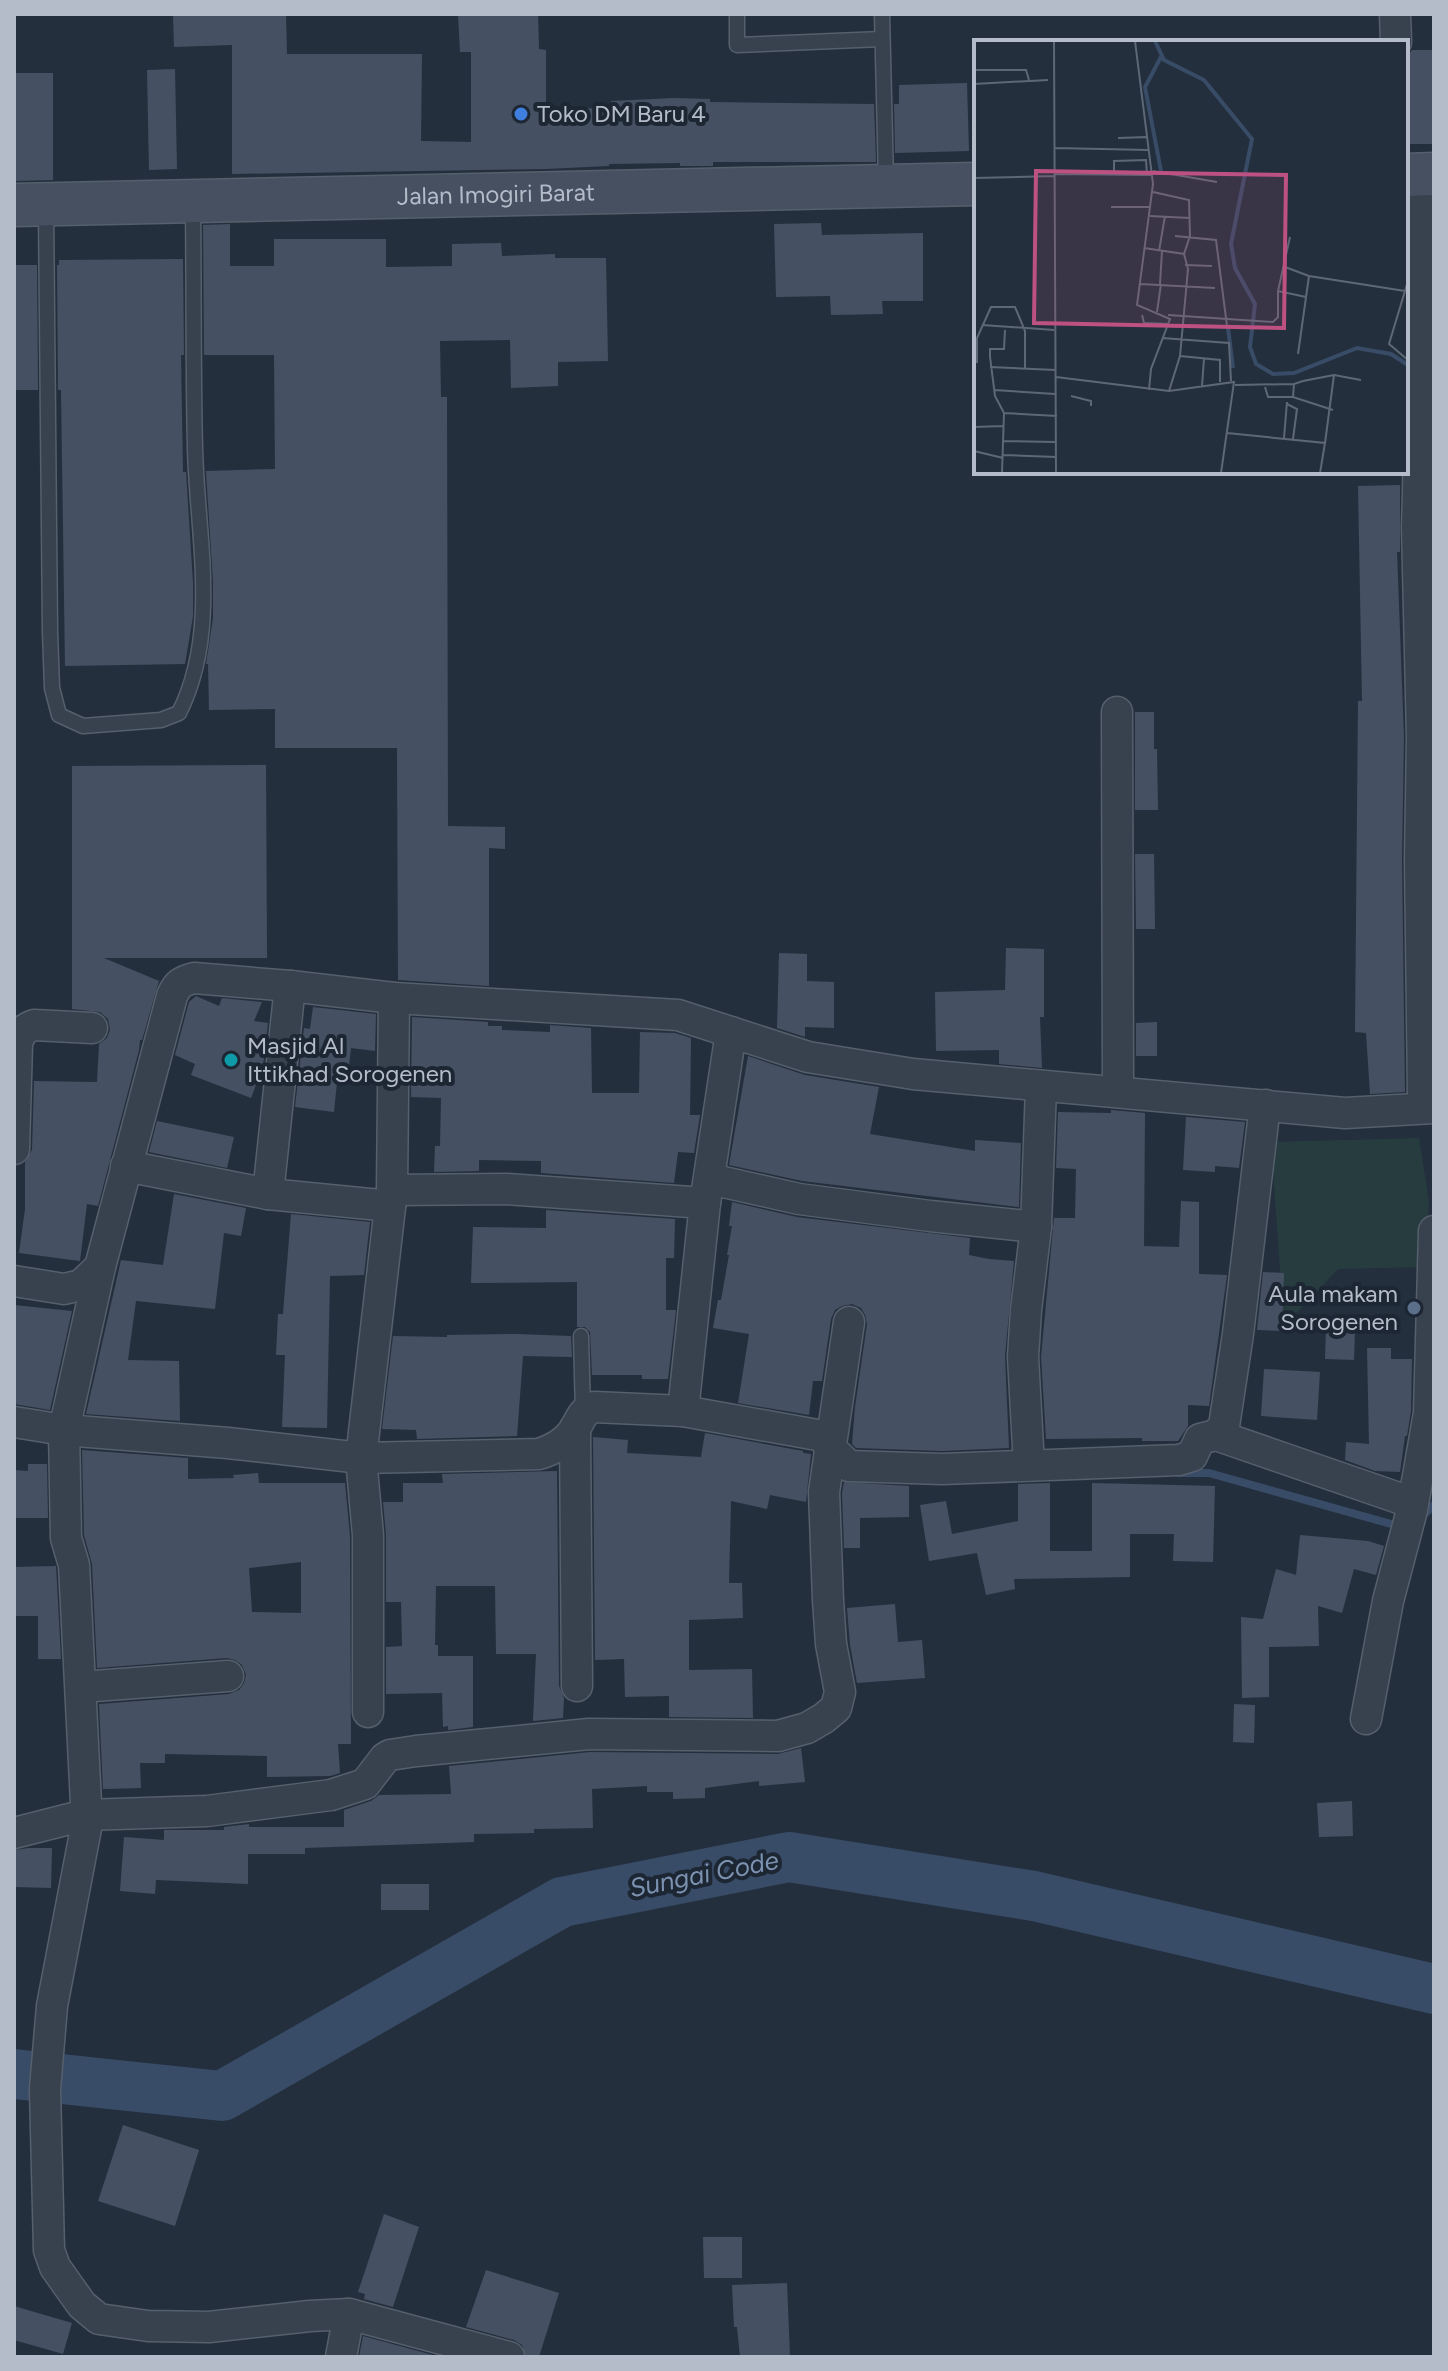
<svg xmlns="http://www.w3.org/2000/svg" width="1448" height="2371" viewBox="0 0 1448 2371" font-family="Figtree,sans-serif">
<rect width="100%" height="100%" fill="#242f3e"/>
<path fill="#263c3f" d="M1419 1138 1429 1202 1426 1267 1338 1269 1284 1326 1271 1142Z"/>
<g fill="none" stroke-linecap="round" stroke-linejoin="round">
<g stroke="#394c67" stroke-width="8">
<path d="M1179 1473H1209L1402 1527"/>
<path d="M1420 1518 1434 1505"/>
</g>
<path stroke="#394c67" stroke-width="50" d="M14 2074 222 2096 562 1902 789 1857 1034 1896 1434 1989"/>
</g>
<g fill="#455162" fill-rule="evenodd">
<path d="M173 14H286L287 54H422L421 141 471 142V52H460L458 14H538L539 49 546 50V109L611 108V101L674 98 710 99V102L874 104 876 162H713V166H680V163L609 164V166L546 169 232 174V45L174 47Z"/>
<path d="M1412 50H1434V144H1409V54Z"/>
<path d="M175 69 177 169 149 170 147 70Z"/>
<path d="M14 73H53V180L14 181Z"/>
<path d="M967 83 969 151 895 153 894 104H899V85Z"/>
<path d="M821 223 822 235 923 233V301H882L883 314 831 315 830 296 776 297 774 224Z"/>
<path d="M230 224V266H274V239H386V267L452 266V244L501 243 502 256 555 254V258H606L608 361 558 362V386L511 388 510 340 440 341 441 397H447L448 826 505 827V849L489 848V986L398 980 397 748H275V709L209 710 208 664H206L213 618V582L206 471 275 469 274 355H204L203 225Z"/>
<path d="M183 259 184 355H181L183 472H186L193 583V616L185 664 65 666 61 390H58L57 265H59V260Z"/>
<path d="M14 265H37L38 390H14Z"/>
<path d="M1400 485V552H1397L1404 737 1402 860 1405 1092 1370 1094 1366 1033 1355 1032 1358 701H1362L1358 486Z"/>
<path d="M1135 712H1154V749H1157L1158 810H1135Z"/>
<path d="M266 765 267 958H104L159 981 142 1040H140L139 1050 98 1206 87 1204 80 1261 19 1253 25 1209V1162L32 1150 34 1081 97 1082 99 1044 107 1038 110 1030 108 1019 100 1012 72 1009V766Z"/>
<path d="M1135 854H1154L1155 929H1136Z"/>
<path d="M1006 948 1044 949V1017H1040L1042 1068 999 1064V1050L936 1051 935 992 1005 990Z"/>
<path d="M779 953 807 954V981L834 982V1028L805 1027V1037L777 1028Z"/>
<path d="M196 996 219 1006 222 998 262 1002 254 1021 268 1023 263 1066 251 1098 191 1075 195 1064 175 1055 189 1002Z"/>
<path d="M313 1007 376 1014 375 1051 351 1048 347 1083 337 1082 334 1112 295 1107 304 1028 310 1029Z"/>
<path d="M412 1017 488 1022V1026H502V1030L550 1032V1025L591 1028 592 1093H639L640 1032 675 1033 691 1038 690 1115H700L694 1153 678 1152 674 1183 541 1173V1161L479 1160V1171L434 1172 435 1146H440L441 1098 411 1097Z"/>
<path d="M1157 1022V1056H1136V1023Z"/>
<path d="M748 1056 805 1075 879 1087 870 1134 975 1151V1140L1021 1143 1019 1207 802 1181 729 1165Z"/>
<path d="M1111 1110 1145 1113 1144 1246 1179 1247 1181 1201 1199 1202V1274L1227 1275 1209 1406 1188 1405V1426L1178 1441H1142V1438L1046 1439 1041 1357 1054 1218H1075L1076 1169 1056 1168 1058 1112 1111 1113Z"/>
<path d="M1186 1117 1245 1122 1239 1168 1215 1166V1172L1183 1170Z"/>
<path d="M157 1121 234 1137 227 1168 149 1152Z"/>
<path d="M174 1194 246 1208 241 1236 224 1233 215 1309 136 1301 128 1360 179 1361 180 1421 86 1414 121 1260 163 1265Z"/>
<path d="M732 1202 797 1217 970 1238 969 1255 989 1259 1014 1261 1005 1356 1009 1448 942 1451 856 1448 852 1444 855 1407 867 1324 865 1315 861 1308 852 1304 842 1306 835 1310 831 1319 822 1381H813L809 1415 738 1403 749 1334 713 1328 718 1300H721L729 1255H727L732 1226H729Z"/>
<path d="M546 1210 675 1219 674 1258H666V1310H676L668 1379H642V1375H592L590 1332 585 1327H577V1282L471 1283 473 1227 546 1228Z"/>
<path d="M291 1214 370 1222 364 1275 330 1276 327 1428 282 1427 285 1355H276L278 1314H283Z"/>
<path d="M1263 1272 1284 1273 1282 1331 1257 1330Z"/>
<path d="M14 1305 72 1311 50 1410 14 1404Z"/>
<path d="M1326 1329 1355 1330 1354 1360 1325 1359Z"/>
<path d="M516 1334 571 1336 572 1357 523 1356 517 1436 417 1439 416 1430 382 1429 393 1336 447 1337V1335Z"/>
<path d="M1367 1348H1391V1359H1412L1411 1411 1407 1436H1405L1400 1472 1375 1471 1345 1460 1346 1442 1369 1444Z"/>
<path d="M1264 1369 1320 1372 1317 1420 1261 1416Z"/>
<path d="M705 1433 803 1451V1453L811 1454 806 1502 770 1495 767 1509 731 1501 729 1583H742L743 1618 689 1620V1670L752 1669 753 1718 669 1717V1696L625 1697 624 1659 595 1660 593 1437 628 1440 627 1453 701 1457Z"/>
<path d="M82 1450 188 1458V1479L234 1478 233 1475 258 1473 259 1483H345L350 1536 351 1744H338L340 1773 330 1776 267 1777V1756L165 1754V1763H140L141 1788 103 1789 99 1704 229 1694 239 1690 244 1683 246 1675 242 1665 235 1660 227 1658 97 1668 92 1564 84 1535ZM301 1562V1613L252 1612 249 1568Z"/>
<path d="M28 1464H47L48 1518H14V1470L28 1471Z"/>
<path d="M557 1471 559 1686 564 1698 563 1718 533 1721 536 1654H496L495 1586H436L435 1645H438V1656H473V1727L448 1730V1726L443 1727 442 1693 386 1694V1647L402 1646 401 1602H386V1535L383 1502H403V1483H443L442 1474Z"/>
<path d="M844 1482 909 1486V1517L860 1518V1548H844L842 1493Z"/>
<path d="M1050 1483V1551H1092V1483L1215 1486 1213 1562 1173 1561 1174 1534H1130V1577L1014 1579 1015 1589 986 1595 977 1553 929 1561 920 1505 946 1501 952 1534 1018 1521V1484Z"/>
<path d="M1300 1535 1368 1541 1384 1546 1376 1575 1354 1569 1342 1613 1318 1606 1319 1646 1269 1647V1697L1242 1698 1241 1617 1263 1619 1276 1569 1296 1575Z"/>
<path d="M56 1566 61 1659H38V1616H14V1567Z"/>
<path d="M895 1604 898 1642 922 1640 925 1678 857 1683 850 1645 847 1608Z"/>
<path d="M1234 1704 1255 1705 1254 1743 1233 1742Z"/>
<path d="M801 1748 805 1782 759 1786V1781L705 1788V1798L673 1799V1792H647V1786L592 1789 593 1828 534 1829V1833L474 1834V1842L305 1848V1854H248V1884L156 1880 155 1894 120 1891 124 1837 164 1840V1830H224V1827L249 1824V1827H344V1810L371 1801 379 1795 451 1794 449 1766 590 1752 778 1754Z"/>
<path d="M1352 1801 1353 1836 1319 1837 1317 1803Z"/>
<path d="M29 1848H52L51 1888 14 1887V1850Z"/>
<rect x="381" y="1884" width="48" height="26"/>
<path d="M123 2125 199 2150 175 2226 98 2201Z"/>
<path d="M384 2214 419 2227 393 2307 364 2299 365 2294 358 2292Z"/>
<path d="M703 2237H742V2278H704Z"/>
<path d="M486 2270 559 2293 539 2357H526L522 2345 514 2340 466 2327Z"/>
<path d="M787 2283 790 2357H740L737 2327H734L732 2285Z"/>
<path d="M14 2306 72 2323 63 2354 14 2340Z"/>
<path d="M363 2336 440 2357H359Z"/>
</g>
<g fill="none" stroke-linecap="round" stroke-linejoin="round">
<g stroke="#565f6c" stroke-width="17">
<g id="service">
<path d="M737 14V45L882 39"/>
<path d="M882 14 886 181"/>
<path d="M46 209 50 632 52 688 59 715 83 726 161 720 179 713C220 632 197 535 195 448 193 367 194 286 193 205"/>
<path d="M581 1336 583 1413"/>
</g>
</g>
<g stroke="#565f6c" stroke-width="33">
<g id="minor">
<path d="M1395 14 1396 42"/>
<path d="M1422 174V335L1417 528 1422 737 1420 860 1423 1093"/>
<path d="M1117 712 1118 1092"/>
<path d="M14 1149 17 1044C20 1033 23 1029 34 1025L92 1028"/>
<path d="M126 1166 268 1194 390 1206"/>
<path d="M710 1179 799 1199 930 1216 1036 1227"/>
<path d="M392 1190 506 1189 705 1203"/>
<path d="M268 1194 290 986"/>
<path d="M100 1267 64 1430 66 1538 74 1565 87 1823 52 2006 45 2089 49 2250 55 2267 67 2284 82 2305 99 2319 148 2326 209 2327 310 2316 349 2314 509 2357"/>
<path d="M14 1281 64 1289 81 1285 100 1267 172 996C177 984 182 981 194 978L290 986 394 998 678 1015 808 1057 913 1074 1345 1113 1434 1108"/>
<path d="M683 1411 823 1436 830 1448 849 1466 942 1469 1179 1460 1192 1456 1200 1439 1216 1435 1224 1426 1238 1334 1265 1105"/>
<path d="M14 1422 64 1430 228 1443 361 1458 539 1454C552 1450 564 1444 573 1432 580 1422 581 1411 594 1407L683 1411 705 1203 731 1032"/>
<path d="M575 1428 577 1686"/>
<path d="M1216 1435 1413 1503"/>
<path d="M1029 1465 1023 1357 1026 1310 1036 1227 1041 1086"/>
<path d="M81 1687 228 1676"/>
<path d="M368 1712V1535L361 1458 392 1190 394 998"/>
<path d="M1366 1719 1388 1601 1412 1510 1429 1413 1434 1231"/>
<path d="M14 1833 85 1815 207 1811 331 1795 365 1784 385 1758 390 1755 416 1751 589 1734 778 1736 807 1728 824 1718 836 1708 840 1692 831 1644 828 1600 824 1492 849 1322"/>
<path d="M341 2357 349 2314"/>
</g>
</g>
<g stroke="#565f6c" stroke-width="45">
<g id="secondary">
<path d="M1406 175 1434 174"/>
<path id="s1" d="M14 205 976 184"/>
</g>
</g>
<use href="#service" stroke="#38414e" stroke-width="14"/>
<use href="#minor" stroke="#38414e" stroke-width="30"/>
<use href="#secondary" stroke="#465061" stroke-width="42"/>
</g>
<circle fill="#3f7fe0" stroke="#1d2633" stroke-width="3" cx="521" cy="114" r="8"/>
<circle fill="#0f9aa8" stroke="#1d2633" stroke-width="3" cx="231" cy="1060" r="8"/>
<circle fill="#5c6f8a" stroke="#1d2633" stroke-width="3" cx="1414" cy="1308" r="8"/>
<g text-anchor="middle" stroke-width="8" stroke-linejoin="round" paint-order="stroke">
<g font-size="24" fill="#b4bcc9" stroke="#1d2633" text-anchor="start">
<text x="537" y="122">Toko DM Baru 4</text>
<text x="247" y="1054">Masjid Al<tspan x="247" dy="28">Ittikhad Sorogenen</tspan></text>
<text x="1398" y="1302" text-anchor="end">Aula makam<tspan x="1398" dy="28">Sorogenen</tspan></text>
</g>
<g font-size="24" fill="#b4bcc9" stroke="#1d2633">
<text dy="8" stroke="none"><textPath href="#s1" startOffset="482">Jalan Imogiri Barat</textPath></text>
</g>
<g font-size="26" font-style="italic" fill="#7c92b1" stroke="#1d2633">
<text transform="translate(704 1874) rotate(-11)" y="9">Sungai Code</text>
</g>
</g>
<g transform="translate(974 40)">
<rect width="434" height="434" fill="#242f3e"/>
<path fill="none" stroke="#394c67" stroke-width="4" d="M181 1 190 20 230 40 278 99 257 204 261 228 281 264 276 307 282 324 299 334 320 333 383 308 417 314 434 325M187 131 171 47 188 15M254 288 259 328"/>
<path fill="none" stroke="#5e6776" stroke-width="2" d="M80 1 82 433M161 1 179 144 163 265 196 279 177 329 175 350M0 30H52L55 40M0 44 74 40M144 98 174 97M81 108 174 110M179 131 243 142M81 134 177 135M140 135V121L172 120 173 135M0 138 81 136M179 152 215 160 216 196 210 214M137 167H177M176 176 216 178M201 196 242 200 253 286M170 208 210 214 214 229 206 316 195 351M185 211 191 176M211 225 238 226M311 227 335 236 431 251M434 241 415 304 434 320M166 244 241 248M186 244 188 211M304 251 332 257M183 272 187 244M168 275 170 283 195 284M194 275 299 282 304 277V251L316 197M8 285 80 290M188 298 255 303 257 341M324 314 335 236M206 316 246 320V342M3 323V298L17 267H41L51 291V328M16 327 82 330M82 337 195 351 260 342 247 433M261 345 320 344M228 346 230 319M291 347 294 357H319L359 370M20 350 81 354M97 356 117 361V366M319 357 320 344 329 341 360 335 387 340M313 364 323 369 319 399M30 373 83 376M0 387 29 386M253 393 351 403 346 433M310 398 313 362M29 401 81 402M351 403 360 335M0 411 29 418M29 415 82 417M28 433 30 373 21 356 16 317V309H30L31 290"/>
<path fill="#bd5182" fill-opacity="0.15" stroke="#bd5182" stroke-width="4" d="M62 131 312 135 310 288 60 283Z"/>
<rect width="434" height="434" fill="none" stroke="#b4bcc9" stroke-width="4"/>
</g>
<rect width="1448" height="2371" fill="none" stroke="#b4bcc9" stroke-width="32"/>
</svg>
